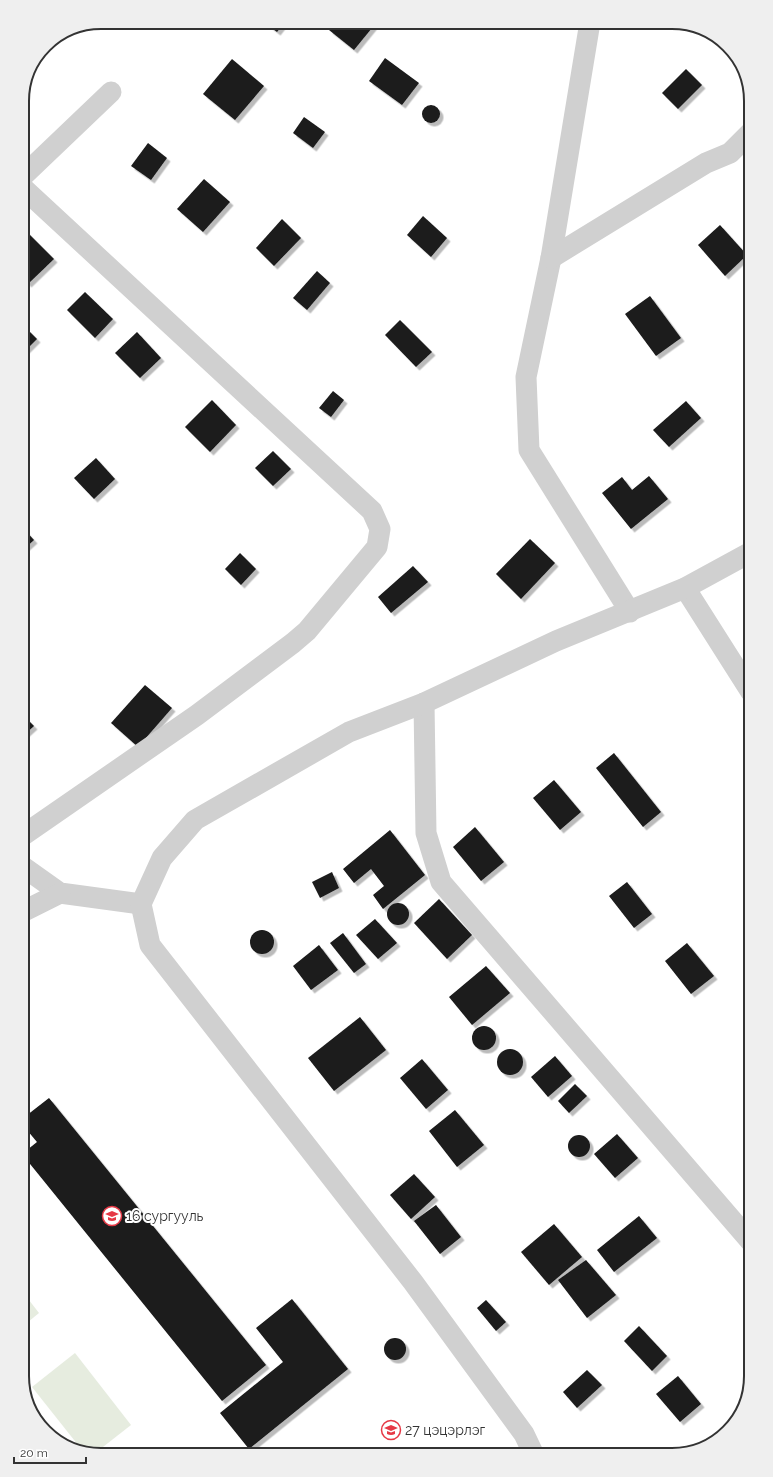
<svg xmlns="http://www.w3.org/2000/svg" width="773" height="1477" viewBox="0 0 773 1477" font-family="Raleway,sans-serif">
<defs>
<filter id="shadow"><feDropShadow dx="3.5" dy="3.5" stdDeviation="0" flood-color="#0004"/></filter>
</defs>
<rect width="100%" height="100%" fill="#fff"/>
<g fill="#e6ecdf">
<path d="M22 1291 39 1313 22 1327Z"/>
<path d="M75 1353 131 1425 94 1454 82 1450 32 1387Z"/>
</g>
<g fill="#1a1a1a" filter="url(#shadow)">
<path d="M264 22H285L277 32Z"/>
<path d="M335 22H375L376 23 354 50 329 30Z"/>
<path d="M385 58 419 83 402 105 369 81Z"/>
<path d="M232 59 264 86 235 120 203 94Z"/>
<path d="M686 69 702 85 678 109 662 93Z"/>
<circle cx="431" cy="114" r="9"/>
<path d="M304 117 325 132 313 148 293 133Z"/>
<path d="M148 143 167 158 151 180 131 166Z"/>
<path d="M204 179 230 202 203 232 177 209Z"/>
<path d="M423 216 447 238 431 257 407 235Z"/>
<path d="M282 219 301 238 274 266 256 248Z"/>
<path d="M720 225 747 255 725 276 698 245Z"/>
<path d="M26 231 54 259 28 284 22 277V235Z"/>
<path d="M317 271 330 283 307 310 293 298Z"/>
<path d="M85 292 113 319 95 338 67 310Z"/>
<path d="M650 296 681 338 656 356 625 314Z"/>
<path d="M400 320 432 352 416 367 385 335Z"/>
<path d="M27 329 37 339 22 354V334Z"/>
<path d="M137 332 161 358 140 378 115 353Z"/>
<path d="M333 391 344 400 331 417 319 408Z"/>
<path d="M212 400 236 425 210 452 185 427Z"/>
<path d="M686 401 701 418 669 447 653 430Z"/>
<path d="M273 451 291 469 273 486 255 468Z"/>
<path d="M96 458 115 479 94 499 74 478Z"/>
<path d="M649 476 668 499 631 529 602 493 622 477 632 490Z"/>
<path d="M22 527 34 540 22 551Z"/>
<path d="M530 539 555 563 521 599 496 574Z"/>
<path d="M240 553 256 569 241 585 225 569Z"/>
<path d="M413 566 428 582 391 613 378 597Z"/>
<path d="M145 685 172 708 138 747 111 723Z"/>
<path d="M22 714 34 726 22 737Z"/>
<path d="M614 753 661 812 643 827 596 768Z"/>
<path d="M554 780 581 812 560 830 533 798Z"/>
<path d="M475 827 504 862 481 881 453 847Z"/>
<path d="M390 830 425 875 383 909 373 895 384 886 371 869 354 883 343 869Z"/>
<path d="M332 872 339 888 320 898 312 882Z"/>
<path d="M627 882 652 914 634 928 609 896Z"/>
<path d="M439 899 472 935 447 959 414 923Z"/>
<circle cx="398" cy="914" r="11"/>
<path d="M375 919 397 943 378 959 356 935Z"/>
<circle cx="262" cy="942" r="12"/>
<path d="M343 933 366 964 354 973 330 943Z"/>
<path d="M687 943 714 976 691 994 665 961Z"/>
<path d="M319 945 338 970 311 990 293 966Z"/>
<path d="M486 966 510 993 472 1025 449 997Z"/>
<path d="M360 1017 386 1050 334 1091 308 1058Z"/>
<circle cx="484" cy="1038" r="12"/>
<circle cx="510" cy="1062" r="13"/>
<path d="M555 1056 572 1076 548 1097 531 1077Z"/>
<path d="M422 1059 448 1090 426 1109 400 1078Z"/>
<path d="M575 1084 587 1096 569 1113 558 1101Z"/>
<path d="M49 1098 266 1365 222 1401 22 1154 37 1142 22 1124V1119Z"/>
<path d="M455 1110 484 1145 457 1167 429 1131Z"/>
<path d="M617 1134 638 1158 615 1178 594 1154Z"/>
<circle cx="579" cy="1146" r="11"/>
<path d="M414 1174 435 1197 411 1219 390 1195Z"/>
<path d="M436 1205 461 1237 440 1254 414 1221Z"/>
<path d="M639 1216 657 1238 614 1272 597 1250Z"/>
<path d="M554 1224 582 1257 549 1285 521 1252Z"/>
<path d="M586 1260 616 1295 587 1318 558 1280Z"/>
<path d="M292 1299 348 1369 249 1449 220 1413 283 1362 256 1328Z"/>
<path d="M486 1300 506 1322 496 1331 477 1308Z"/>
<path d="M639 1326 667 1356 652 1371 624 1341Z"/>
<circle cx="395" cy="1349" r="11"/>
<path d="M587 1370 602 1385 577 1408 563 1392Z"/>
<path d="M678 1376 701 1404 680 1422 656 1394Z"/>
</g>
<g fill="none" stroke-linecap="round" stroke-linejoin="round">
<g stroke="#d0d0d0" stroke-width="21">
<path d="M590 22 551 258 526 377 529 450 630 612"/>
<path d="M22 177 111 92"/>
<path d="M551 258 706 163 730 153 751 132"/>
<path d="M685 588 751 692"/>
<path d="M424 703 426 833 441 882 751 1242"/>
<path d="M22 836 197 715 293 643 307 631 377 547 380 529 372 511 22 187"/>
<path d="M22 866 60 893 141 904"/>
<path d="M22 912 60 893"/>
<path d="M534 1455 524 1434 413 1282 150 945 141 904 162 858 195 820 349 732 424 703 556 641 685 588 751 552"/>
</g>
</g>
<defs>
<g id="school-ring" transform="scale(1)"><circle r="9.5" fill="#fff" stroke="#e63946" stroke-width="1.5"/><path d="M0-5L7-2L0 1L-7-2ZM-4 1L0 2.5L4 1V4Q0 6-4 4Z" fill="#e63946"/></g>
</defs>
<g fill-rule="evenodd">
<use href="#school-ring" x="112" y="1216"/>
<use href="#school-ring" x="391" y="1430"/>
</g>
<g text-anchor="middle" stroke-width="4" stroke-linejoin="round" paint-order="stroke">
<g font-size="14" fill="#333" stroke="#fff" text-anchor="start">
<text x="126" y="1221">16 сургууль</text>
<text x="405" y="1435">27 цэцэрлэг</text>
</g>
</g>
<path d="M0 0H773V1477H0ZM101 29H672A72 72 0 0 1 744 101V1376A72 72 0 0 1 672 1448H101A72 72 0 0 1 29 1376V101A72 72 0 0 1 101 29Z" fill="#efefef" fill-rule="evenodd"/>
<path fill="none" stroke="#333" stroke-width="2" d="M101 29H672A72 72 0 0 1 744 101V1376A72 72 0 0 1 672 1448H101A72 72 0 0 1 29 1376V101A72 72 0 0 1 101 29Z"/>
<path d="M14 1457v6h72v-6" fill="none" stroke="#333333" stroke-width="2"/>
<text x="20" y="1457" font-size="12" fill="#333333" stroke="#ffffff" stroke-width="3" paint-order="stroke">20 m</text>
</svg>
